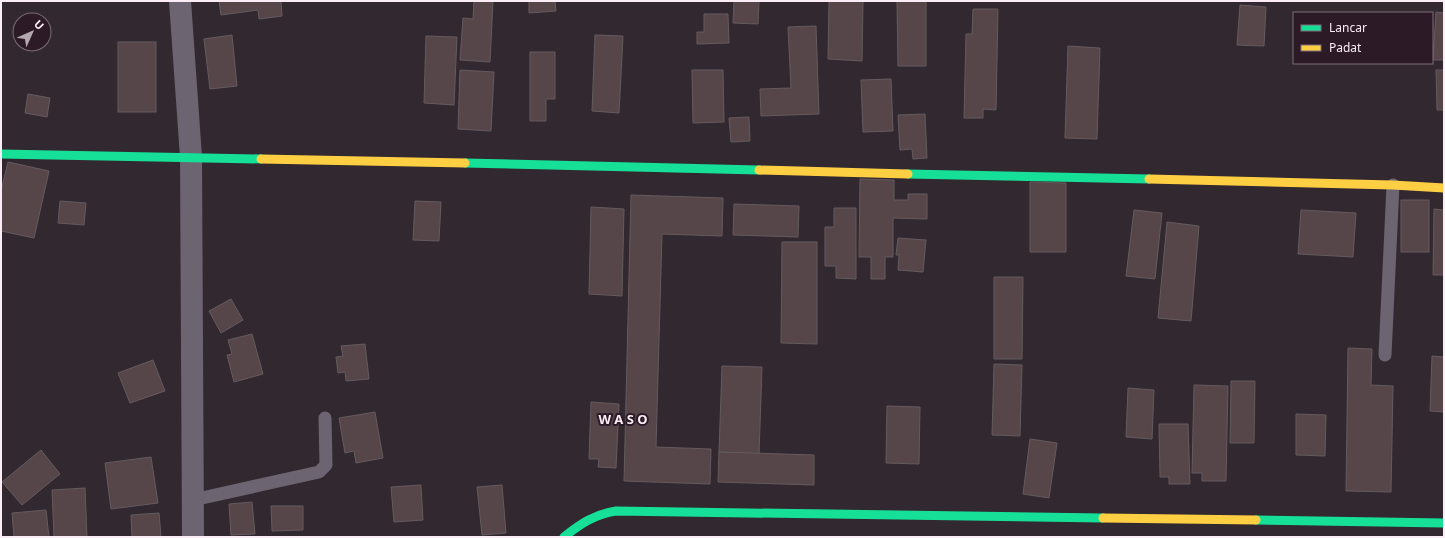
<svg xmlns="http://www.w3.org/2000/svg" width="1445" height="538" viewBox="0 0 1445 538" font-family="'Noto Sans',sans-serif">
<rect width="100%" height="100%" fill="#32282f"/>
<g fill="#56464a" stroke="#655b5e">
<path d="M219 1H281L282 16 259 19 258 10 221 15Z"/>
<path d="M474 1H493L490 62 460 60 463 18 473 19Z"/>
<path d="M529 1H555L556 11 529 13Z"/>
<path d="M734 1H759L758 24 733 23Z"/>
<path d="M829 1H863L862 61 828 59Z"/>
<path d="M897 1H926V66H898Z"/>
<path d="M1240 5 1266 7 1264 46 1237 45Z"/>
<path d="M973 9H998L996 110 983 109V118H964L966 34H972Z"/>
<path d="M1436 12 1444 13V60H1433Z"/>
<path d="M704 14H728L729 43 697 44V32H704Z"/>
<path d="M816 26 819 114 761 116 760 89 791 88 788 27Z"/>
<path d="M232 35 237 86 210 89 204 39Z"/>
<path d="M595 35 623 36 619 113 592 111Z"/>
<path d="M426 36 457 37 454 105 424 103Z"/>
<rect x="118" y="42" width="38" height="70"/>
<path d="M1068 46 1100 48 1097 139 1065 138Z"/>
<path d="M530 52H555V99H546V121H530Z"/>
<path d="M460 70 494 72 491 131 458 129Z"/>
<path d="M692 70H723L724 122 693 123Z"/>
<path d="M1436 70H1444V110H1437Z"/>
<path d="M891 79 893 131 863 132 861 80Z"/>
<path d="M28 94 50 98 47 117 25 113Z"/>
<path d="M925 114 927 158 913 159 912 149 900 150 898 115Z"/>
<path d="M749 117 750 141 731 142 729 118Z"/>
<path d="M8 162 49 171 34 238 1 231V191Z"/>
<path d="M860 179 894 180V200H908V194H927V219L893 218V257H885V279H871V257H859Z"/>
<path d="M1030 182 1066 183V252H1030Z"/>
<path d="M631 195 723 198 722 236 662 234 656 447 711 449 710 484 624 481Z"/>
<rect x="1401" y="200" width="28" height="52"/>
<path d="M60 201 86 203 84 225 58 223Z"/>
<path d="M415 201 441 202 439 241 413 240Z"/>
<path d="M734 204 799 206 798 237 733 235Z"/>
<path d="M591 207 624 209 622 296 589 294Z"/>
<path d="M834 208H856V279L836 278V266H825V227H834Z"/>
<path d="M1434 209 1444 210V275H1433Z"/>
<path d="M1134 210 1162 213 1155 279 1126 276Z"/>
<path d="M1301 210 1356 213 1353 257 1298 254Z"/>
<path d="M1167 222 1199 226 1191 321 1158 318Z"/>
<path d="M898 238 926 240 923 272 898 270 899 255H896Z"/>
<path d="M782 242H817V344L781 343Z"/>
<path d="M994 277H1023L1022 359H994Z"/>
<path d="M231 299 243 320 221 333 209 311Z"/>
<path d="M252 334 263 374 234 382 227 355 232 354 228 340Z"/>
<path d="M365 344 369 379 346 381 345 372 338 373 336 357 343 356 341 346Z"/>
<path d="M1348 348 1372 349 1371 385 1393 386 1391 492 1346 491Z"/>
<path d="M1432 356 1444 357V412L1430 411Z"/>
<path d="M153 360 165 391 130 403 118 373Z"/>
<path d="M994 364 1022 365 1020 436 992 435Z"/>
<path d="M722 366 762 367 759 454 719 452Z"/>
<path d="M1231 381H1255L1254 443H1230Z"/>
<path d="M1194 385 1228 386 1226 481H1202V473H1192Z"/>
<path d="M1128 388 1154 390 1152 439 1126 437Z"/>
<path d="M591 402 619 404 616 468 598 467 599 459H589Z"/>
<path d="M887 406 920 407 919 464 886 463Z"/>
<path d="M375 412 383 458 356 463 354 451 345 453 339 418Z"/>
<path d="M1296 414 1326 415 1325 456 1296 455Z"/>
<path d="M1159 424H1188L1190 484H1169V477H1160Z"/>
<path d="M1030 439 1057 443 1049 498 1023 494Z"/>
<path d="M41 450 60 474 22 505 2 482Z"/>
<path d="M719 452 814 455V485L718 482Z"/>
<path d="M151 457 158 503 111 509 105 463Z"/>
<path d="M421 485 423 520 394 522 391 487Z"/>
<path d="M502 485 506 533 482 535 477 487Z"/>
<path d="M85 488 87 537H54L52 490Z"/>
<path d="M252 502 255 534 231 535 229 504Z"/>
<path d="M271 506H303V530L272 531Z"/>
<path d="M46 510 49 537H14L12 513Z"/>
<path d="M159 513 161 537H132L131 515Z"/>
</g>
<g fill="none" stroke-linecap="round" stroke-linejoin="round">
<g stroke="#6d6471" stroke-width="13">
<path d="M1385 355 1393 185"/>
<path d="M193 500 319 472 326 465 325 418"/>
</g>
<path stroke="#6d6471" stroke-width="22" d="M180 1 191 157 193 537"/>
<g stroke="#16e098" stroke-width="9">
<path d="M1 154 261 159"/>
<path d="M465 163 759 170"/>
<path d="M908 174 1149 179"/>
<path d="M1256 520 1444 523"/>
<path d="M564 537C580 524 595 514 616 511L1103 518"/>
</g>
<g stroke="#ffcf43" stroke-width="9">
<path d="M261 159 465 163"/>
<path d="M759 170 908 174"/>
<path d="M1149 179 1393 185 1444 188"/>
<path d="M1103 518 1256 520"/>
</g>
</g>
<g text-anchor="middle" stroke-width="4" stroke-linejoin="round" paint-order="stroke">
<g font-size="13" font-weight="bold" fill="#faedf5" stroke="#2c1a26">
<text x="623" y="424">W A S O</text>
</g>
</g>
<rect width="1445" height="538" fill="none" stroke="#faedf5" stroke-width="4"/>
<rect x="1293" y="12" width="140" height="52" fill="#2c1a26" stroke="#7e6e79"/>
<rect x="1301" y="25" width="20" height="6" fill="#16e098" stroke="#7e6e79"/>
<text x="1329" y="32" font-size="12" fill="#faedf5">Lancar</text>
<rect x="1301" y="45" width="20" height="6" fill="#ffcf43" stroke="#7e6e79"/>
<text x="1329" y="52" font-size="12" fill="#faedf5">Padat</text>
<g transform="translate(32 32) rotate(45)"><circle r="19" fill="#2c1a26" stroke="#7e6e79"/>
<path d="M0-3L7 15L0 10L-7 15Z" fill="#b4a8b0"/>
<text y="-6" font-size="11" font-weight="bold" text-anchor="middle" fill="#faedf5">U</text>
</g>
</svg>
